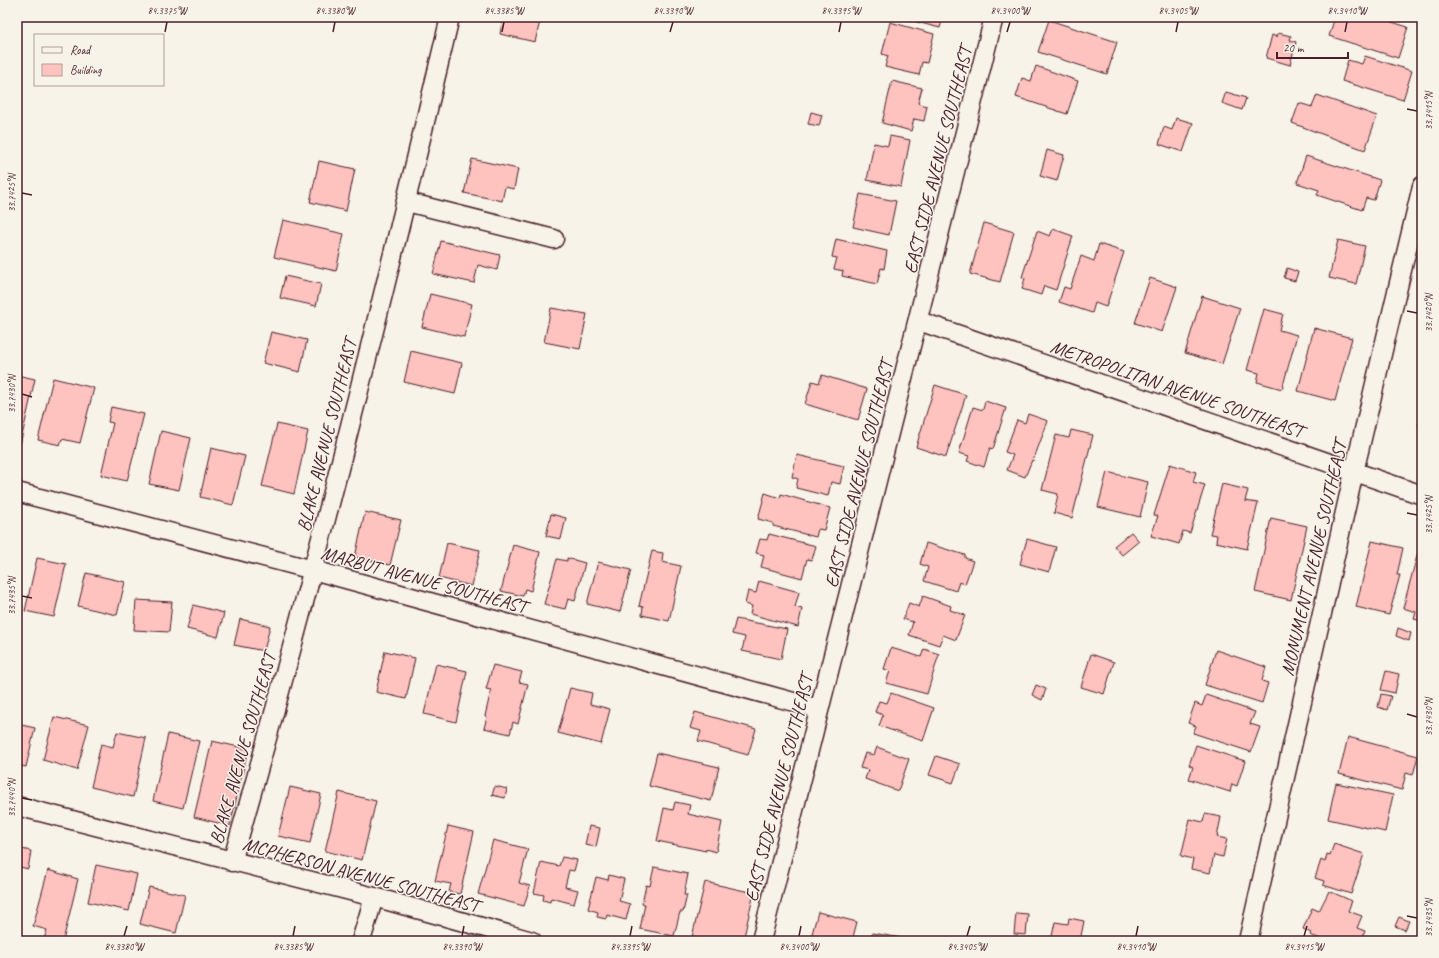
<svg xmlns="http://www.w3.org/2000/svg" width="1439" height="958" viewBox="0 0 1439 958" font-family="Caveat,sans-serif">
<rect width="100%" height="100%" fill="#f7f3e8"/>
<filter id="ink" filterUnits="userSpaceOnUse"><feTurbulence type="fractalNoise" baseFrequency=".025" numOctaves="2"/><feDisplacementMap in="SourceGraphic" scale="8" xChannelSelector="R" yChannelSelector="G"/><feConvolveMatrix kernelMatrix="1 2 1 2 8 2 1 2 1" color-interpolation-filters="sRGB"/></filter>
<g filter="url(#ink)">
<g fill="#fec2bf" stroke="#4a1f2b">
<path d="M503 17H541L535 42 500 34Z"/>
<path d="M910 17H943L940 28 909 20Z"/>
<path d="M1335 17H1376L1408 27 1398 58 1329 36Z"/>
<path d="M1049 20 1117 42 1107 74 1038 52Z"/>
<path d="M890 22 934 34 927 63 922 62 919 75 885 67 888 56 882 54Z"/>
<path d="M1278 33 1291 36 1290 40 1296 42 1290 65 1266 58 1272 35 1277 37Z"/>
<path d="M1365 56 1412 71 1403 100 1342 81 1348 60 1362 64Z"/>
<path d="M1036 66 1078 81 1067 114 1016 97 1022 78 1031 81Z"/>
<path d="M892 81 922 88 918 103 927 106 924 121 914 119 911 131 882 123Z"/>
<path d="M1226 92 1246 98 1242 110 1222 103Z"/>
<path d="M1317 95 1377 116 1365 150 1292 123 1299 103 1312 107Z"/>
<path d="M811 112 822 115 819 126 808 124Z"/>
<path d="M1176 118 1193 123 1183 152 1159 144 1164 127 1172 130Z"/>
<path d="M890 136 910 140 901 187 867 180 874 143 888 146Z"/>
<path d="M1047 150 1064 155 1057 181 1040 176Z"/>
<path d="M1306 156 1380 180 1374 200 1366 198 1362 210 1317 195 1319 190 1297 183Z"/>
<path d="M472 159 518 169 514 189 505 187 502 201 464 193Z"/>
<path d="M319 161 355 169 346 211 310 202Z"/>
<path d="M860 194 896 201 889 235 853 227Z"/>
<path d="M283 220 344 234 336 271 274 257Z"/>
<path d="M984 223 1014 232 1000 282 970 274Z"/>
<path d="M1053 229 1073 236 1056 290 1044 286 1041 295 1022 289 1025 278 1022 277 1037 231 1050 236Z"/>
<path d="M836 239 887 251 884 269 881 268 877 284 842 276 843 271 834 269 837 258 832 257Z"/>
<path d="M1338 240 1365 246 1356 284 1329 278Z"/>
<path d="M441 241 500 255 497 270 478 265 474 283 433 274Z"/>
<path d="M1099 244 1124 252 1106 307 1095 303 1092 313 1059 302 1064 287 1070 289 1081 256 1094 261Z"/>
<path d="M1287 268 1298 272 1295 281 1284 278Z"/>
<path d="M285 276 321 284 316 306 280 298Z"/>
<path d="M1150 278 1177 287 1162 332 1135 323Z"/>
<path d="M430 294 472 304 464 337 422 327Z"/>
<path d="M1202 296 1240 308 1222 364 1185 353Z"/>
<path d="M551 308 587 314 580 349 544 342Z"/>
<path d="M1264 309 1283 314 1279 330 1297 335 1282 389 1257 382 1259 373 1247 370Z"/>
<path d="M1314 328 1352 338 1335 401 1298 391Z"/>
<path d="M271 332 307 340 300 372 263 363Z"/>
<path d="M411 351 462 363 455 394 404 382Z"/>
<path d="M17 375 35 379 20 445 17 444Z"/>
<path d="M822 375 867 389 858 420 805 404 812 381 819 383Z"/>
<path d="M53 378 94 388 80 443 62 439 60 445 38 440Z"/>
<path d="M935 385 966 395 946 457 916 447Z"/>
<path d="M985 401 1006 408 993 449 990 448 984 467 967 461 969 456 959 453 973 407 983 410Z"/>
<path d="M111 407 144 414 127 481 101 475 113 423 108 422Z"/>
<path d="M1028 414 1048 421 1033 461 1032 460 1025 477 1007 470 1013 455 1005 452 1017 420 1025 423Z"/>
<path d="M1422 414V427L1418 426Z"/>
<path d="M277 424 308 431 294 494 262 486Z"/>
<path d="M1071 430 1093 435 1072 518 1054 513 1058 494 1042 490 1056 435 1069 438Z"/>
<path d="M161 431 191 438 179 490 149 484Z"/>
<path d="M211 448 245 456 233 505 200 497Z"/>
<path d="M797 455 844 466 840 484 831 482 828 496 796 488 798 479 792 477Z"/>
<path d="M1170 464 1196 472 1193 482 1205 485 1190 533 1183 531 1179 544 1151 536 1158 516 1154 515Z"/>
<path d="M1107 472 1148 482 1140 517 1098 507Z"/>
<path d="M1222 484 1248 490 1245 501 1258 503 1247 549 1216 542 1217 535 1210 534Z"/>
<path d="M765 493 780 498 781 494 830 508 824 530 818 529 816 537 773 526V523L758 519Z"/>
<path d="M365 512 401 520 390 565 355 557Z"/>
<path d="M551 514 566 518 561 539 546 536Z"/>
<path d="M1271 518 1307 526 1291 600 1255 592Z"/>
<path d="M1131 532 1139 541 1122 555 1114 546Z"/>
<path d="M769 534 816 546 812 560 807 559 802 578 761 567 764 555 756 553 760 539 767 540Z"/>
<path d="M1027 539 1056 547 1049 572 1020 564Z"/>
<path d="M1372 541 1403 548 1397 575H1400L1389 615 1356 607Z"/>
<path d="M447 543 480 550 472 586 439 578Z"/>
<path d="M926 543 965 555V558L973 561 965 584 959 582 956 591 924 581 928 567 920 564Z"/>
<path d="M513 545 540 552 531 591 525 589 523 596 501 591Z"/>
<path d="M652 551 663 553 662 562 681 566 669 621 642 615 643 607 639 606Z"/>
<path d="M1418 552 1422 553V621L1414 619 1416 612 1403 608Z"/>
<path d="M37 558 66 564 54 617 25 611Z"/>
<path d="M567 558 585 563 575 601 568 599 565 609 544 604 557 559 567 561Z"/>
<path d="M598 562 631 570 620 612 587 604Z"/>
<path d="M86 573 125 582 117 615 78 606Z"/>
<path d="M759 581 799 592 795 607 802 609 798 627 750 614 752 606 745 604 748 591 756 593Z"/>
<path d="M923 596 951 606 950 610 965 615 956 640 943 635 939 645 909 635 913 622 903 619 909 603 919 607Z"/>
<path d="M136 600 172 602 169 632 134 630Z"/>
<path d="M193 605 224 613 218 637 187 629Z"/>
<path d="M240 619 270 626 264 651 234 645Z"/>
<path d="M736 619 787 629 781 659 742 651 745 637 732 634Z"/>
<path d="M1398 628 1411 633 1409 641 1396 636Z"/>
<path d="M891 648 921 657 924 649 939 654 927 694 886 683 890 671 884 669Z"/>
<path d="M1216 650 1266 667 1262 681 1268 683 1262 703 1205 685Z"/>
<path d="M385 651 415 658 406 699 376 692Z"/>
<path d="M1091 654 1114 662 1104 694 1081 687Z"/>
<path d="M436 664 467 671 456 722 424 714Z"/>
<path d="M493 665 522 672 519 682 528 684 518 724 513 722 510 734 484 728 487 717 485 716 491 690 486 689Z"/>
<path d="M1386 671 1399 674 1395 693 1381 690Z"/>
<path d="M1036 685 1046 689 1042 700 1032 695Z"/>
<path d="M570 688 592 693 590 704 610 709 601 744 558 733Z"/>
<path d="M891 693 934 708 923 741 879 726 883 715 875 712 879 701 887 703Z"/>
<path d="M1381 694 1391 696 1387 710 1378 707Z"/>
<path d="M1206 695 1255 712 1250 724 1260 727 1251 752 1193 733 1196 726 1188 723 1195 703 1202 706Z"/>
<path d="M695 712 756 729 748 755 698 741 701 731 690 728Z"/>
<path d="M54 717 89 725 77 770 43 760Z"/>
<path d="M17 724 35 728 26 767 17 765Z"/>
<path d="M117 732 146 738 133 797 91 787 101 744 113 747Z"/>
<path d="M168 734 199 741 183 808 153 801Z"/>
<path d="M1348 737 1418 756 1413 775 1406 773 1402 790 1339 774Z"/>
<path d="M212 741 248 749 230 826 194 817Z"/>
<path d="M1196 745 1245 761 1237 786 1232 784 1230 792 1189 779 1193 767 1189 765Z"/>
<path d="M877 747 909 759 898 791 865 779 868 770 860 768 865 753 874 755Z"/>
<path d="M657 753 719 767 711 801 649 786Z"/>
<path d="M936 756 960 764 953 783 929 775Z"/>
<path d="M1336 783 1393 795 1385 832 1328 819Z"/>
<path d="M495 786 507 789 505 798 492 795Z"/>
<path d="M290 787 321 794 310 843 278 836Z"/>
<path d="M339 792 376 801 362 860 325 851Z"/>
<path d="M675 802 690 805 688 814 722 822 716 852 706 849V851L657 841 664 808 673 810Z"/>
<path d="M1205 814 1221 817 1217 837 1227 839 1223 857 1214 855 1210 873 1191 869 1193 859 1181 856 1190 819 1203 822Z"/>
<path d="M448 826 474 832 460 894 449 892 451 884 435 881Z"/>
<path d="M589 826 600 828 596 847 585 845Z"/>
<path d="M493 840 528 849 519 883 530 886 524 906 478 894Z"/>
<path d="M1334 844 1364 854 1351 894 1323 885 1324 881 1315 878 1321 860 1325 862 1327 854 1330 855Z"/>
<path d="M17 848 31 851 28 869 20 867 17 877Z"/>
<path d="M562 857 577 860 574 871 569 870 565 887 578 890 574 904 551 898 550 902 543 900 544 895 534 893 541 862 559 866Z"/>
<path d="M96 865 137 874 129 911 88 902Z"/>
<path d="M654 867 688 874 684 895H687L683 912H680L674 936 640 929 645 904H642L646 885 650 886Z"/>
<path d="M48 870 78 879 63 941 44 939 47 930 33 926Z"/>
<path d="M609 875 624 879 619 901 630 904 626 920 607 915 606 919 597 917 598 912 588 909 596 877 608 880Z"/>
<path d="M705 882 754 893 743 941H707L692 937Z"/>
<path d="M149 887 185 895 176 933 140 924Z"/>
<path d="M1329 891 1352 901 1348 911 1362 916 1357 928 1365 931 1361 941H1326L1310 935 1311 933 1303 929 1312 908 1319 911Z"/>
<path d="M818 912 857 922 852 941H810Z"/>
<path d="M1016 913 1028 914 1026 935 1014 934Z"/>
<path d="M1399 917 1409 921 1405 930 1395 926Z"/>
<path d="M1069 918 1084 921 1080 941H1051L1055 922 1068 924Z"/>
<path d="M872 933 902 938V941H870Z"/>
<path d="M928 937 944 941H928Z"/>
</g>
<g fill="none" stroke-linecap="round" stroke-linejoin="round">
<g stroke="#4a1f2b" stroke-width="21">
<g id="minor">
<path d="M407 202 554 239"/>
<path d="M919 321 1422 495"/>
<path d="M17 492 313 570 819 709"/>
<path d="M17 806 374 897 532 941"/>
<path d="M232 862C313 582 383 300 450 17"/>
<path d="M361 941 374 897"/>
<path d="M761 941 994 17"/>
<path d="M1248 941 1354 472 1422 186"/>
</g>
</g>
<use href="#minor" stroke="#f7f3e8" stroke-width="18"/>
</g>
</g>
<path fill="none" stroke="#4a1f2b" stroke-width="1.5" d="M165 32 167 22M333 32 335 22M502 32 504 22M670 32 673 22M839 32 841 22M1007 32 1010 22M1176 32 1178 22M1345 32 1347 22M1407 109 1417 111M22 193 32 195M1407 311 1417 313M22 394 32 397M1407 513 1417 515M22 596 32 598M1407 714 1417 717M22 798 32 800M1407 916 1417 918M124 936 127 926M293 936 295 926M462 936 464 926M630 936 632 926M799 936 801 926M967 936 970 926M1136 936 1138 926M1304 936 1307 926"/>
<g text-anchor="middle" stroke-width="3" stroke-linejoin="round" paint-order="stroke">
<g font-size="19" fill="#4a1f2b" stroke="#f7f3e8">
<text transform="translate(937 160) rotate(-76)" y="7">EAST SIDE AVENUE SOUTHEAST</text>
<text transform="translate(1177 388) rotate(19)" y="7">METROPOLITAN AVENUE SOUTHEAST</text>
<text transform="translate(326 435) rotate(-76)" y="7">BLAKE AVENUE SOUTHEAST</text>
<text transform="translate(858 474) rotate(-76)" y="7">EAST SIDE AVENUE SOUTHEAST</text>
<text transform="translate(1313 558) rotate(-77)" y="7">MONUMENT AVENUE SOUTHEAST</text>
<text transform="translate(424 579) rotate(15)" y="7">MARBUT AVENUE SOUTHEAST</text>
<text transform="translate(242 748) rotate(-74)" y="7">BLAKE AVENUE SOUTHEAST</text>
<text transform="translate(778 788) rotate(-76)" y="7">EAST SIDE AVENUE SOUTHEAST</text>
<text transform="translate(361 874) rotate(15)" y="7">MCPHERSON AVENUE SOUTHEAST</text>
</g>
</g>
<rect width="1439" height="958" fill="none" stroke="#f7f3e8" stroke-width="44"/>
<rect x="34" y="34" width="130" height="52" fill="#f7f3e8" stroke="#b29e9c"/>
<rect x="42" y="47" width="20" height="6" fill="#f7f3e8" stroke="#b29e9c"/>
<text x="70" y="54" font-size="12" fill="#4a1f2b">Road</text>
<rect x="42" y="64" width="20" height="12" fill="#fec2bf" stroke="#b29e9c"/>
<text x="70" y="74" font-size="12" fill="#4a1f2b">Building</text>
<path d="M1277 52v6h71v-6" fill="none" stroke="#4a1f2b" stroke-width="2"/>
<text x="1283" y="52" font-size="12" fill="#4a1f2b" stroke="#f7f3e8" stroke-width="3" paint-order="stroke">20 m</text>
<rect x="22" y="22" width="1395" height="914" fill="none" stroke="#4a1f2b" stroke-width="1.5"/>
<g font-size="10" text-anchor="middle" fill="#4a1f2b">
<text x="167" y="14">84.3375°W</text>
<text x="335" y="14">84.3380°W</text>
<text x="504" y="14">84.3385°W</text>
<text x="673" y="14">84.3390°W</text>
<text x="841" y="14">84.3395°W</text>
<text x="1010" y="14">84.3400°W</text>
<text x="1178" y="14">84.3405°W</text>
<text x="1347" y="14">84.3410°W</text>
<text transform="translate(1428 111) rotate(-90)" y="4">33.7415°N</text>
<text transform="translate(11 193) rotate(-90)" y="4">33.7425°N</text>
<text transform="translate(1428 313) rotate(-90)" y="4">33.7420°N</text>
<text transform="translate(11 394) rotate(-90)" y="4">33.7430°N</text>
<text transform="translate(1428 515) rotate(-90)" y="4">33.7425°N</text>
<text transform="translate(11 596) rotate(-90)" y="4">33.7435°N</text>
<text transform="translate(1428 717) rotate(-90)" y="4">33.7430°N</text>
<text transform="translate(11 798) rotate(-90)" y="4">33.7440°N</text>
<text transform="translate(1428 918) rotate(-90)" y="4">33.7435°N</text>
<text x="124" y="950">84.3380°W</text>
<text x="293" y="950">84.3385°W</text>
<text x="462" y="950">84.3390°W</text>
<text x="630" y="950">84.3395°W</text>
<text x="799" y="950">84.3400°W</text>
<text x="967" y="950">84.3405°W</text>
<text x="1136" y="950">84.3410°W</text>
<text x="1304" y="950">84.3415°W</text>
</g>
</svg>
